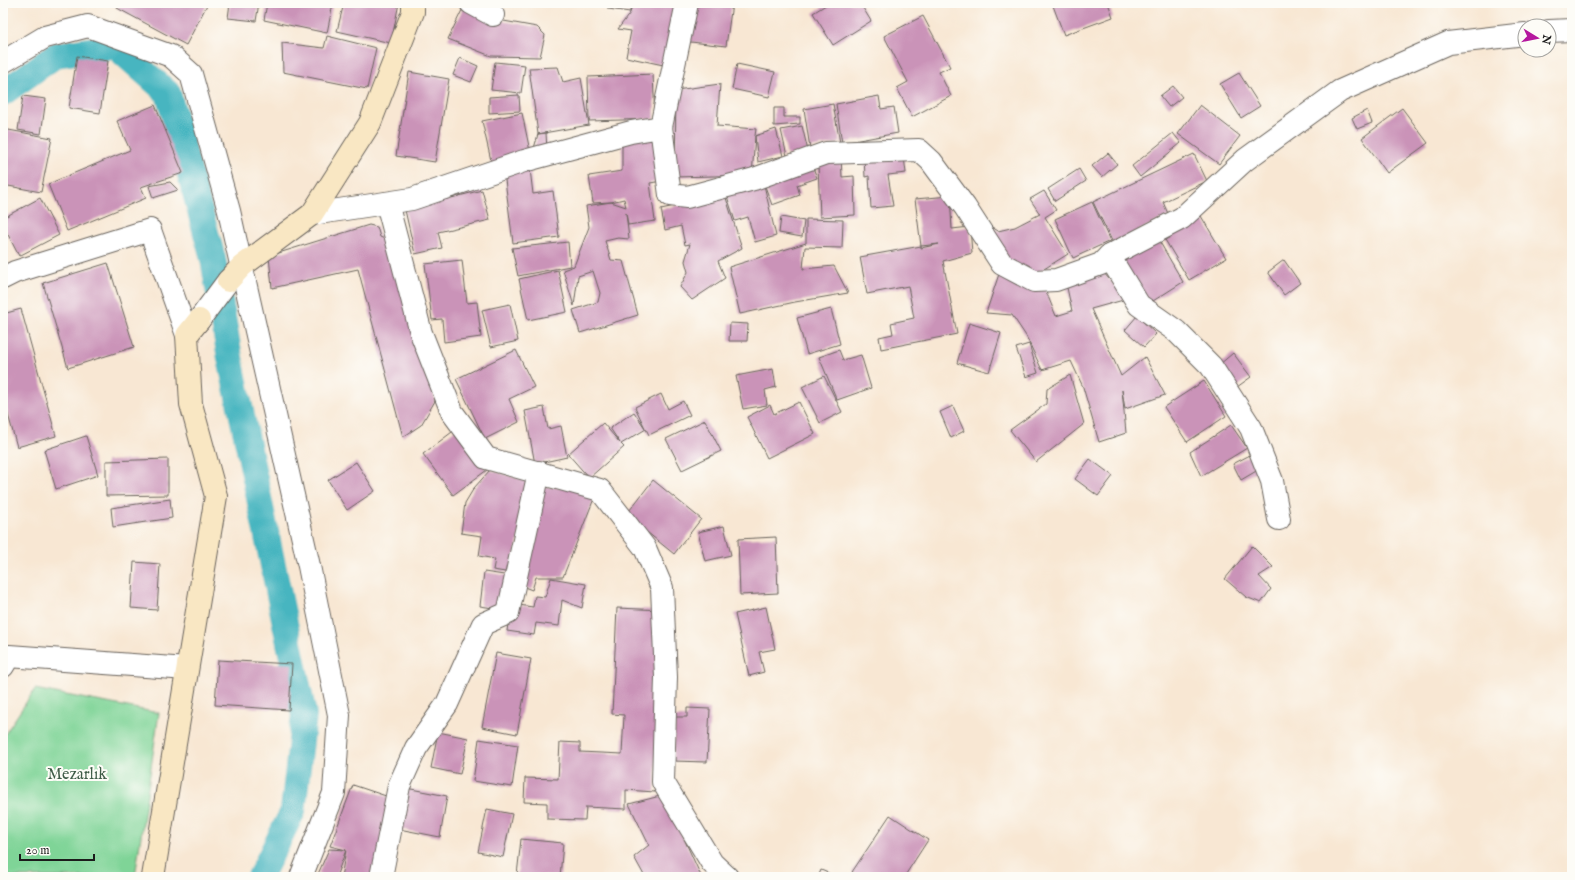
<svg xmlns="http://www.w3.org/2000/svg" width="1575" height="880" viewBox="0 0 1575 880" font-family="'IM FELL English',serif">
<rect width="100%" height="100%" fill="#fdfcf7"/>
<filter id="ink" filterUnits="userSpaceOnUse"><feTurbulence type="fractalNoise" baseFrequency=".025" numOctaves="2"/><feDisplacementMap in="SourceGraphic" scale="8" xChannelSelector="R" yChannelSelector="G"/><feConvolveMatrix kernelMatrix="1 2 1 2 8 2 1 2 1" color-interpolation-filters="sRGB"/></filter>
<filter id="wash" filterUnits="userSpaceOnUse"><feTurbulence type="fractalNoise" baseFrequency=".012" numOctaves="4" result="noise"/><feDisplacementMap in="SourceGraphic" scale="16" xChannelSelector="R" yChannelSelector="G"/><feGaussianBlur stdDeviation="0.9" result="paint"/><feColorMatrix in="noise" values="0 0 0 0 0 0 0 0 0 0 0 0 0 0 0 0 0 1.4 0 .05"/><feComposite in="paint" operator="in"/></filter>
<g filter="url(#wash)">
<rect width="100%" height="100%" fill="#f8e7d3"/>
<path fill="#7fd497" stroke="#4e785a" d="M35 689 159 713 135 877H3V737Z"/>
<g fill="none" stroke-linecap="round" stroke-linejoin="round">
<path stroke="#46b5c0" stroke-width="26" d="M3 93 56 55 115 46 168 93 213 259 230 358 304 715 293 811 260 877"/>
</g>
<g id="blocks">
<g fill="#ca93b8" fill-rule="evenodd">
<path d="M120 3H208L186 45 117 8Z"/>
<path d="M230 3H259L256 21 228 18Z"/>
<path d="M267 3H333L327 33 264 20Z"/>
<path d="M344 3H399L391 43 337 31Z"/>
<path d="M608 3H631L630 12 608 9Z"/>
<path d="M633 3H662L680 6 668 66 626 57 631 31 618 29 630 13Z"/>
<path d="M691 3 732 4 726 46 682 41Z"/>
<path d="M829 3H860L871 21 833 45 813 13Z"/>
<path d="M1052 3H1108L1113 17 1064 35Z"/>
<path d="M464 6 498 20 537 27 545 35 540 57 491 56 448 39Z"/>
<path d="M923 16 950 67 939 72 951 96 912 117 897 88 908 82 884 36Z"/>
<path d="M327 36 376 48 367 89 283 72 282 43 324 48Z"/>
<path d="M77 56 108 61 100 113 69 108Z"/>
<path d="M460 58 478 66 471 82 453 75Z"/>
<path d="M495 62 525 65 521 93 491 90Z"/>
<path d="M737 64 775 72 769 97 732 89Z"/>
<path d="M558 67 563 82 581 78 589 125 538 134 529 68Z"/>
<path d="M409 72 449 79 435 162 396 156Z"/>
<path d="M1239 73 1260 106 1241 118 1220 84Z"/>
<path d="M653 74 655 119 589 121 588 77Z"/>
<path d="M720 84 717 126 756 129 755 136 776 129 783 156 758 162 755 136 752 175 675 177 676 90Z"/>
<path d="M1173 86 1182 97 1169 107 1160 96Z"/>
<path d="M519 95 520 111 489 113V97Z"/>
<path d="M23 96 46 99 41 134 18 130Z"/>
<path d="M879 96 881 109 894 107 898 133 842 143 836 104Z"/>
<path d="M833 104 840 143 810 148 804 109Z"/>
<path d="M155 105 183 173 141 187 146 198 67 231 48 184 130 150 117 121Z"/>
<path d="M1200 105 1240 136 1219 164 1178 134Z"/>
<path d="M774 108H784V117H800V124L774 126Z"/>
<path d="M1402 108 1428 143 1387 173 1362 138Z"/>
<path d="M1367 110 1372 123 1357 129 1352 118Z"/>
<path d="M522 113 531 156 492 165 482 121Z"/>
<path d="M802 126 808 151 787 156 781 130Z"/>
<path d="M3 129 52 138 41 192 3 185Z"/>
<path d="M546 133 547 151 533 152 538 134Z"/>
<path d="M1173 133 1181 143 1140 177 1132 166Z"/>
<path d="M654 134 662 181 650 183 655 221 628 225 626 213 629 239 618 238 605 241 611 260 623 261 638 315 580 333 573 310 598 302 600 293 593 271 578 276 574 306 563 270 574 266 589 227 586 206 611 202 593 203 589 176 622 171V139ZM624 199 626 207 611 202Z"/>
<path d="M1108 153 1117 164 1102 177 1092 166Z"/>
<path d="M1194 154 1207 181 1163 202 1169 216 1113 243 1093 202Z"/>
<path d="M841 155 842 177 854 176 855 215 820 217 818 164Z"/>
<path d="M864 157H904L906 173 888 175 893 206 871 208 869 176 865 177Z"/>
<path d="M811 162 817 178 797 185 800 195 772 205 763 181 776 236 755 242 748 217 735 221 726 193Z"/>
<path d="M530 169 533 194 553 191 559 237 513 243 504 172Z"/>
<path d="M1079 169 1086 181 1055 201 1048 189Z"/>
<path d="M170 182 178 190 153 198 149 186Z"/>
<path d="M482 190 490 220 438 232 442 248 415 254 405 210Z"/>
<path d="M1044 191 1056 210 1045 217 1068 254 1036 274 1003 258 983 221 998 231 1015 227 1040 214 1030 199Z"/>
<path d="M725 195 742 248 718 261 725 278 692 300 680 287 688 272 685 261 690 244 685 245 681 226 665 230 661 209Z"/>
<path d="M950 196 952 229 970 227 972 253 943 261 957 334 881 349 879 337 893 334 891 323 914 318 908 286 867 294 860 257 921 246V248L939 244 921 246 915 199Z"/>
<path d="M40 198 59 235 19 256 3 225V218Z"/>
<path d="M1092 202 1110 241 1073 258 1055 219Z"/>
<path d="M1198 211 1226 258 1189 280 1161 233Z"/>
<path d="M781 217 804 221 802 237 779 233Z"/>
<path d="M806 219 843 220 842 248 805 247 803 269 834 266 848 293 795 302 740 314 729 267 806 243Z"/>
<path d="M369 225 377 227 380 237 394 243 433 386 435 401 421 425 403 437 358 269 272 288 269 256Z"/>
<path d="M1154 232 1183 282 1145 306 1118 260Z"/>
<path d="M568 242 570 266 518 276 512 248Z"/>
<path d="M462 260 467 303 477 302 481 337 444 342 442 319 432 320 425 264Z"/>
<path d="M1284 260 1300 283 1284 295 1268 272Z"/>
<path d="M108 263 134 347 68 368 43 283Z"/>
<path d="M558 270 567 312 528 320 519 279Z"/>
<path d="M1102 271 1127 299 1091 309 1121 376 1145 357 1165 395 1125 409 1122 390 1126 433 1099 442 1083 387 1071 361 1042 370 1026 336 1012 315 986 313 999 274 1045 289 1056 316 1072 311 1066 283Z"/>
<path d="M510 304 518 341 491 347 482 310Z"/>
<path d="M21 309 56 436 17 447 3 396V314Z"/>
<path d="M831 309 840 344 807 354 797 318Z"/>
<path d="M1137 316 1156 334 1144 347 1125 330Z"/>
<path d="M730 323 748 324 747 341H729Z"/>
<path d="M969 323 1001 333 989 372 957 363Z"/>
<path d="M1029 344 1038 373 1026 377 1016 348Z"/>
<path d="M516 350 534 387 509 399 519 422 485 439 456 379Z"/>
<path d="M839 350 843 360 861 355 871 388 837 400 819 357Z"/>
<path d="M1233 353 1251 377 1237 387 1219 365Z"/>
<path d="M773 369 776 387 765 390 767 405 743 409 736 376Z"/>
<path d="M1070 375 1084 424 1036 462 1010 430 1046 404 1047 389Z"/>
<path d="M824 376 842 412 820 423 802 387Z"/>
<path d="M1204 381 1226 416 1187 442 1164 407Z"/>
<path d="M661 394 668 409 683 401 690 415 649 435 646 429 621 444 624 447 589 478 568 454 603 423 620 443 610 428 634 412 645 428 635 407Z"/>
<path d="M799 402 815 434 767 458 747 417 770 405 774 414Z"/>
<path d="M953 406 964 431 951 438 940 412Z"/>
<path d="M544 407 548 429 561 426 567 457 535 464 525 411Z"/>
<path d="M705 420 721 451 682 470 666 439Z"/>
<path d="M1231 425 1247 448 1201 476 1190 452Z"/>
<path d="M456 429 487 470 453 495 423 454Z"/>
<path d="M86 436 98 475 56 489 44 450Z"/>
<path d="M1250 455 1258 470 1241 480 1233 464Z"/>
<path d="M168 459V495L106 496V461Z"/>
<path d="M1090 459 1113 476 1098 496 1075 479Z"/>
<path d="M356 462 375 491 347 510 328 480Z"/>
<path d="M490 470 531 482 511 573 493 570 495 559 479 556 482 536 461 533 465 503 474 488Z"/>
<path d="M653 480 701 519 674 554 626 515Z"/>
<path d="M541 487H576L597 491 563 577H536L532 590 519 585Z"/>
<path d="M170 499 172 518 113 527 111 508Z"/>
<path d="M724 526 731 555 705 561 698 532Z"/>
<path d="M776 537 778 593 740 595 738 539Z"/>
<path d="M1252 546 1273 567 1259 576 1271 589 1261 603 1246 597 1225 579Z"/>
<path d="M134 562 160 564 157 610 131 608Z"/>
<path d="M484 572 511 576 506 610 480 606Z"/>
<path d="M551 578 586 584 582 608 562 600 559 626 536 623 534 635 507 631 511 604 533 607 535 596 545 597Z"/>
<path d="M766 607 775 649 759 652 764 672 749 676 735 614Z"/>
<path d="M617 608 663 610 655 792 626 790V809L586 807 585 820 547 819V803L524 802 525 778 558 779 560 742 580 743V752L622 754 624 715 612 714Z"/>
<path d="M496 653 531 659 517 734 482 727Z"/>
<path d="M218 660 292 664 289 710 215 705Z"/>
<path d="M687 708 710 709 707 762 673 761 675 717H687Z"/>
<path d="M438 732 468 738 460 774 431 768Z"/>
<path d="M479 739 518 745 512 787 473 781Z"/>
<path d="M353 785 389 797 375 877H341L346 850 336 877H328L318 874 329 849 346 850 330 846Z"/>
<path d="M406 788 447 796 440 837 399 829Z"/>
<path d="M664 795 701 876 699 877H645L634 857 649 845 629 804Z"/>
<path d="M487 809 512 814 503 857 478 852Z"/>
<path d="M890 815 928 840 904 877H860L852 872Z"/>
<path d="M521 839 563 843 560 877 517 875Z"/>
<path d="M821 870 838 877H818Z"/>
</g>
</g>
</g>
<g filter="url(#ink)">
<use href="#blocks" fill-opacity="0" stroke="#69635c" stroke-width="1"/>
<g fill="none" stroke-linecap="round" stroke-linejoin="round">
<g stroke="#69635c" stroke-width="24">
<g id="minor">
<path d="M471 3 493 15"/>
<path d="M1549 31 1572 30"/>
<path d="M3 62 45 37 88 26 171 56 191 74 229 211 309 566 339 715 334 793 301 877"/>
<path d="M661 127 687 3"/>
<path d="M387 203 421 333 452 412 486 458 600 490 645 548 662 588 666 677 663 782 712 863 727 877"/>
<path d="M312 214 412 199 524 161 631 132 661 127 670 195 687 197 754 179 826 153 919 150 931 161 965 207 1002 264 1034 281 1056 280 1101 264 1109 256 1182 218 1245 160 1340 91 1448 43 1525 34"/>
<path d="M1109 256 1139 305 1176 331 1211 366 1251 428 1272 481 1279 519"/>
<path d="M3 278 15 272 150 230 187 335"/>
<path d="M3 666 9 656 187 669"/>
<path d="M381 877 399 786 416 748 447 704 483 624 508 613 539 472"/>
</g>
</g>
<g stroke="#69635c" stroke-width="24">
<path id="tertiary" d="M199 320 228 281"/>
</g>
<g stroke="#69635c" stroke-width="24">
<g id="secondary">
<path d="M228 281 242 266 312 214 370 123 413 12V3"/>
<path d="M153 877 216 496 191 404 187 335 199 320"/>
</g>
</g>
<use href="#minor" stroke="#fff" stroke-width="22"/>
<use href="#tertiary" stroke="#fff" stroke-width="22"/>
<use href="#secondary" stroke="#f9e7c3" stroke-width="22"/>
</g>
</g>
<g text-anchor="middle" stroke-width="4" stroke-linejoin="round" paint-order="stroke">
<g font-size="16" fill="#3f5c47" stroke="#fdfcf7">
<text x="77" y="779">Mezarlık</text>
</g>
</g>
<rect width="1575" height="880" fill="none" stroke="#fdfcf7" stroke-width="16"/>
<g transform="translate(1537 38) rotate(100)"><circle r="19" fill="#fdfcf7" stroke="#a3a29f"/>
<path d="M0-3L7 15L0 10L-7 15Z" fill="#b5179e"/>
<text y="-6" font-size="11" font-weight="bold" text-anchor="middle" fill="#1c1c1c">N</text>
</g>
<path d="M20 854v6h74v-6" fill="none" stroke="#1c1c1c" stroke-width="2"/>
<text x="26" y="854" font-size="12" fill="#1c1c1c" stroke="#fdfcf7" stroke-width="3" paint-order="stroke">20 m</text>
</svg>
